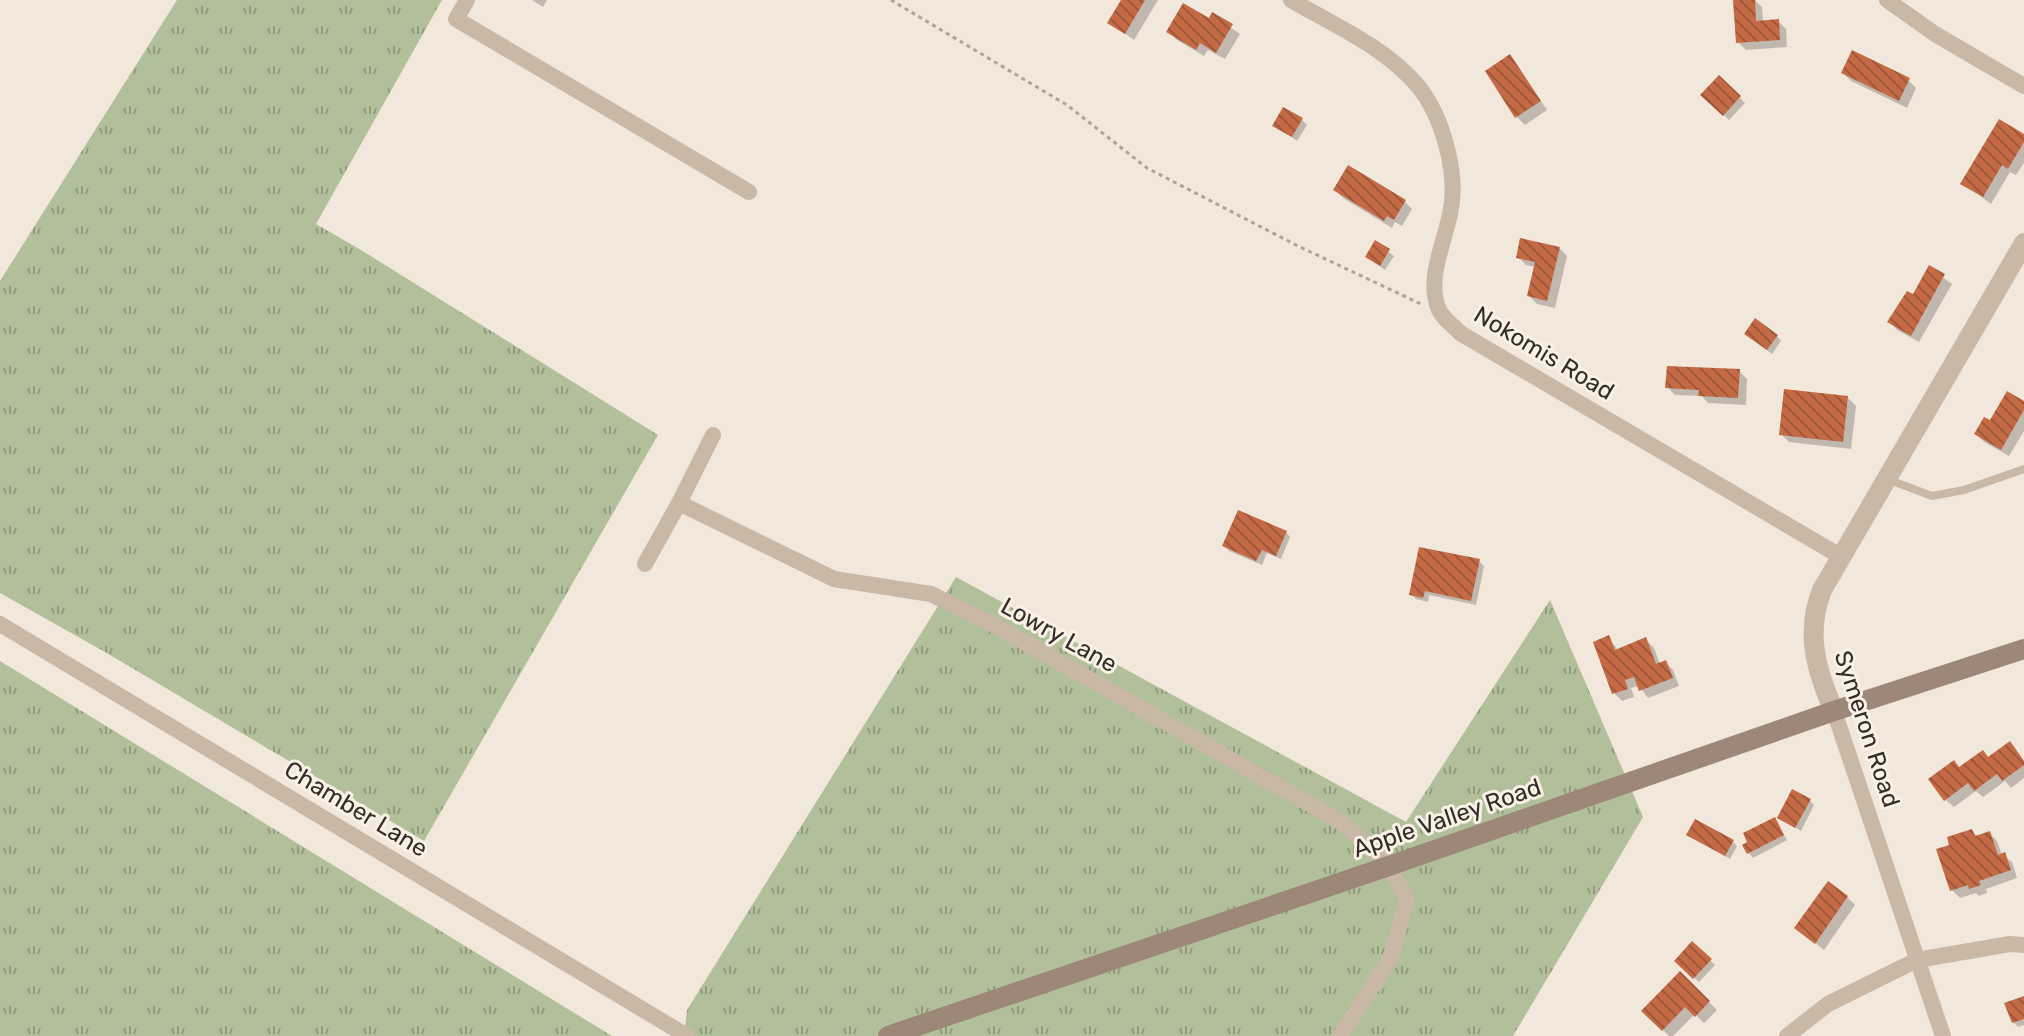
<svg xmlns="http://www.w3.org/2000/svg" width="2024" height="1036" viewBox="0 0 2024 1036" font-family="Rubik,sans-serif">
<defs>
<pattern id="grass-tufts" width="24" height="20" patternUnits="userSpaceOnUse" patternTransform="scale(2)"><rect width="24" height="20" fill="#b1c09a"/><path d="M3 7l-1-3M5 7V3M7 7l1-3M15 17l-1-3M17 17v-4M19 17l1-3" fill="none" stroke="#919c7e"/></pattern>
<pattern id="building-back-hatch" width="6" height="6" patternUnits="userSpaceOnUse" patternTransform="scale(2)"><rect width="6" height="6" fill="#c46a45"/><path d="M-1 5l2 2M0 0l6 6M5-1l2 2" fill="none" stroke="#a0573a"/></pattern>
</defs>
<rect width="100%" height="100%" fill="#f1e7da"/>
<g fill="url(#grass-tufts)">
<path d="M177 0H442L316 224 361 250 658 435 424 841 105 652 0 593V281Z"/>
<path d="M956 577 1406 822 1550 600 1643 817 1513 1036H684L687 1010Z"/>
<path d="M0 661 612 1036H0Z"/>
</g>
<g fill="#0003">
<path d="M532 0H547L543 7Z"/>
<path d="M1123 0H1158L1134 40 1110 23Z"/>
<path d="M1745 0H1755L1762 7 1763 23 1778 21 1786 29 1787 47 1746 50 1738 42Z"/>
<path d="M1213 15 1240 34 1225 59 1208 50 1204 56 1177 40 1169 32 1210 21Z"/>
<path d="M1510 57 1547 110 1525 125 1517 117Z"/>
<path d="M1843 73 1908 80 1916 88 1907 108 1851 81Z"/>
<path d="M1719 77 1745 103 1729 120 1703 95Z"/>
<path d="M1302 120 1307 125 1297 141 1274 125Z"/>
<path d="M2024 136V163L2016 175 2010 172 1991 204 1963 183Z"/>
<path d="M1335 190 1404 201 1412 209 1402 226 1395 222 1392 228 1343 198Z"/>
<path d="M1376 243 1394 256 1385 270 1367 257Z"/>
<path d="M1559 248 1567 256 1555 308 1537 304 1529 296 1535 267 1526 265 1518 257Z"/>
<path d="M1930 268 1952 284 1919 342 1897 330 1890 322 1913 297Z"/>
<path d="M1777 336 1781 341 1772 354 1751 338Z"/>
<path d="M1739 371 1747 379 1746 405 1708 403 1702 396 1675 395 1667 387Z"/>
<path d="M1848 398 1856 406 1851 449 1789 442 1781 434Z"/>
<path d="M2024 403V431L2009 456 1984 442 1976 434Z"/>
<path d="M1286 532 1290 537 1281 559 1267 553 1262 565 1229 551 1224 546Z"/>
<path d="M1479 561 1484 566 1476 605 1429 595 1428 602 1416 599 1411 594Z"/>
<path d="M1609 638 1618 650 1646 640 1654 648 1660 664 1665 662 1673 670 1679 686 1648 698 1639 686 1631 688 1634 697 1622 701 1614 693 1595 643Z"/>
<path d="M2017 752 2024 761V778L2011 788 2005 781 1983 797 1976 791 1954 807 1946 800 1960 769Z"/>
<path d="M1809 800 1814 805 1801 831 1779 817Z"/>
<path d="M1774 819 1787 840 1753 858 1749 853Z"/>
<path d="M1972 831 1978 837 1989 833 1997 841 2002 855 2012 862 2017 878 1986 889 1987 893 1979 896 1976 893 1960 898 1952 890V846Z"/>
<path d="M1688 835 1732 841 1737 846 1730 859Z"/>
<path d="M1847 897 1855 905 1824 950 1796 928Z"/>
<path d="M1692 944 1715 965 1699 982 1676 961Z"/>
<path d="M1680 974 1717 1010 1704 1023 1695 1014 1673 1036H1669L1644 1011Z"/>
<path d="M2024 998V1025L2018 1027 2013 1022Z"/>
</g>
<g fill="url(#building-back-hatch)">
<path d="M1121 0H1145L1125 34 1107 23Z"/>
<path d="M1733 0H1755L1756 21 1779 19 1780 40 1736 43Z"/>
<path d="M1183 3 1209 18 1212 12 1233 24 1216 53 1200 43 1196 50 1166 32Z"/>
<path d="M1852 50 1910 78 1899 101 1841 73Z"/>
<path d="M1510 54 1541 101 1515 118 1485 71Z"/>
<path d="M1719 75 1741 96 1723 116 1700 95Z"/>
<path d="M1283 107 1303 118 1292 137 1272 126Z"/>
<path d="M1999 119 2024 134V142L2008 169 2002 165 1983 197 1960 184Z"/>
<path d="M1348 165 1406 200 1394 220 1387 216 1384 221 1333 190Z"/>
<path d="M1520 238 1560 247 1547 301 1527 296 1535 262 1516 258Z"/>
<path d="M1375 240 1390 249 1380 266 1365 257Z"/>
<path d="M1929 265 1945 274 1911 336 1887 322 1907 291 1913 294Z"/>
<path d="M1755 318 1778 335 1767 350 1744 334Z"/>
<path d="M1667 366 1740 369 1738 398 1698 396 1699 390 1665 388Z"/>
<path d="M1784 389 1848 396 1843 442 1779 435Z"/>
<path d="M2007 391 2024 401V410L2001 450 1974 434 1984 417 1990 420Z"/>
<path d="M1238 510 1287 531 1276 556 1262 550 1256 561 1222 546Z"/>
<path d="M1419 547 1480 559 1471 601 1425 591 1423 598 1409 595Z"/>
<path d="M1609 635 1615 650 1646 637 1656 664 1666 660 1673 678 1639 691 1634 677 1625 680 1628 689 1612 694 1593 642Z"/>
<path d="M2010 741 2024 761V765L2002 781 1997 774 1974 791 1968 783 1944 801 1928 779 1954 760 1959 767 1983 750 1988 757Z"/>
<path d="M1792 789 1811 799 1795 828 1777 818Z"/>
<path d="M1775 817 1784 835 1747 854 1742 845 1747 842 1743 833Z"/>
<path d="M1695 819 1734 840 1725 856 1686 835Z"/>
<path d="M1972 829 1975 836 1990 831 1998 855 2005 852 2011 870 1979 881 1981 885 1969 889 1968 885 1950 891 1936 849 1949 845 1947 837Z"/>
<path d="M1828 881 1848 896 1815 944 1794 928Z"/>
<path d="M1692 941 1712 959 1693 979 1674 961Z"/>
<path d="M1680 971 1710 1001 1695 1017 1685 1007 1662 1031 1641 1011Z"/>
<path d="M2024 996V1019L2012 1023 2004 1003Z"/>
</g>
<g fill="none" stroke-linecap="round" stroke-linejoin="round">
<path stroke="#b4a291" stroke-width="3" stroke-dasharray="4 4" stroke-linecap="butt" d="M891 0 1067 105 1147 168 1298 246 1421 304"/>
<path stroke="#c9b8a6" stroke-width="8" d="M1887 479 1932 496 1964 490 2024 469"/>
<g stroke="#c9b8a6" stroke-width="16">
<path d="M467 0 456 19 749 192"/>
<path d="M1291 0C1334 25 1385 47 1418 86 1443 117 1459 175 1450 214 1444 244 1426 280 1439 310 1443 319 1454 326 1460 333L1840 556"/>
<path d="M1887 0 1935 34 2024 86"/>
<path d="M679 503 834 579 931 594 996 626 1343 823 1389 866 1407 900 1391 957 1340 1036"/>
<path d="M645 564 679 503 713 435"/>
<path d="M0 624 687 1036"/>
<path d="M1834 711 1943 1036"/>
<path d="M1787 1036 1828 1004 1917 960 2010 944 2024 945"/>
</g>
<path stroke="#c9b8a6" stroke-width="20" d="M1834 711C1816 670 1805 633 1822 590L2024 243"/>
<path stroke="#9c8778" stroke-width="20" d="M888 1036 1389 866 1834 711 2024 649"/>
</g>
<g text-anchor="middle" stroke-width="6" stroke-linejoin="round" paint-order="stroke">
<g font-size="24" fill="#352c27" stroke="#f9f1e6">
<text transform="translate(1544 353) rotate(31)" y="8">Nokomis Road</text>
<text transform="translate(1059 635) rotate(29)" y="8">Lowry Lane</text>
<text transform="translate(1867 729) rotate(72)" y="8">Symeron Road</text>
<text transform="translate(356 809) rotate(31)" y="8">Chamber Lane</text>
<text transform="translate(1447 818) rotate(-19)" y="8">Apple Valley Road</text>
</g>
</g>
</svg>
